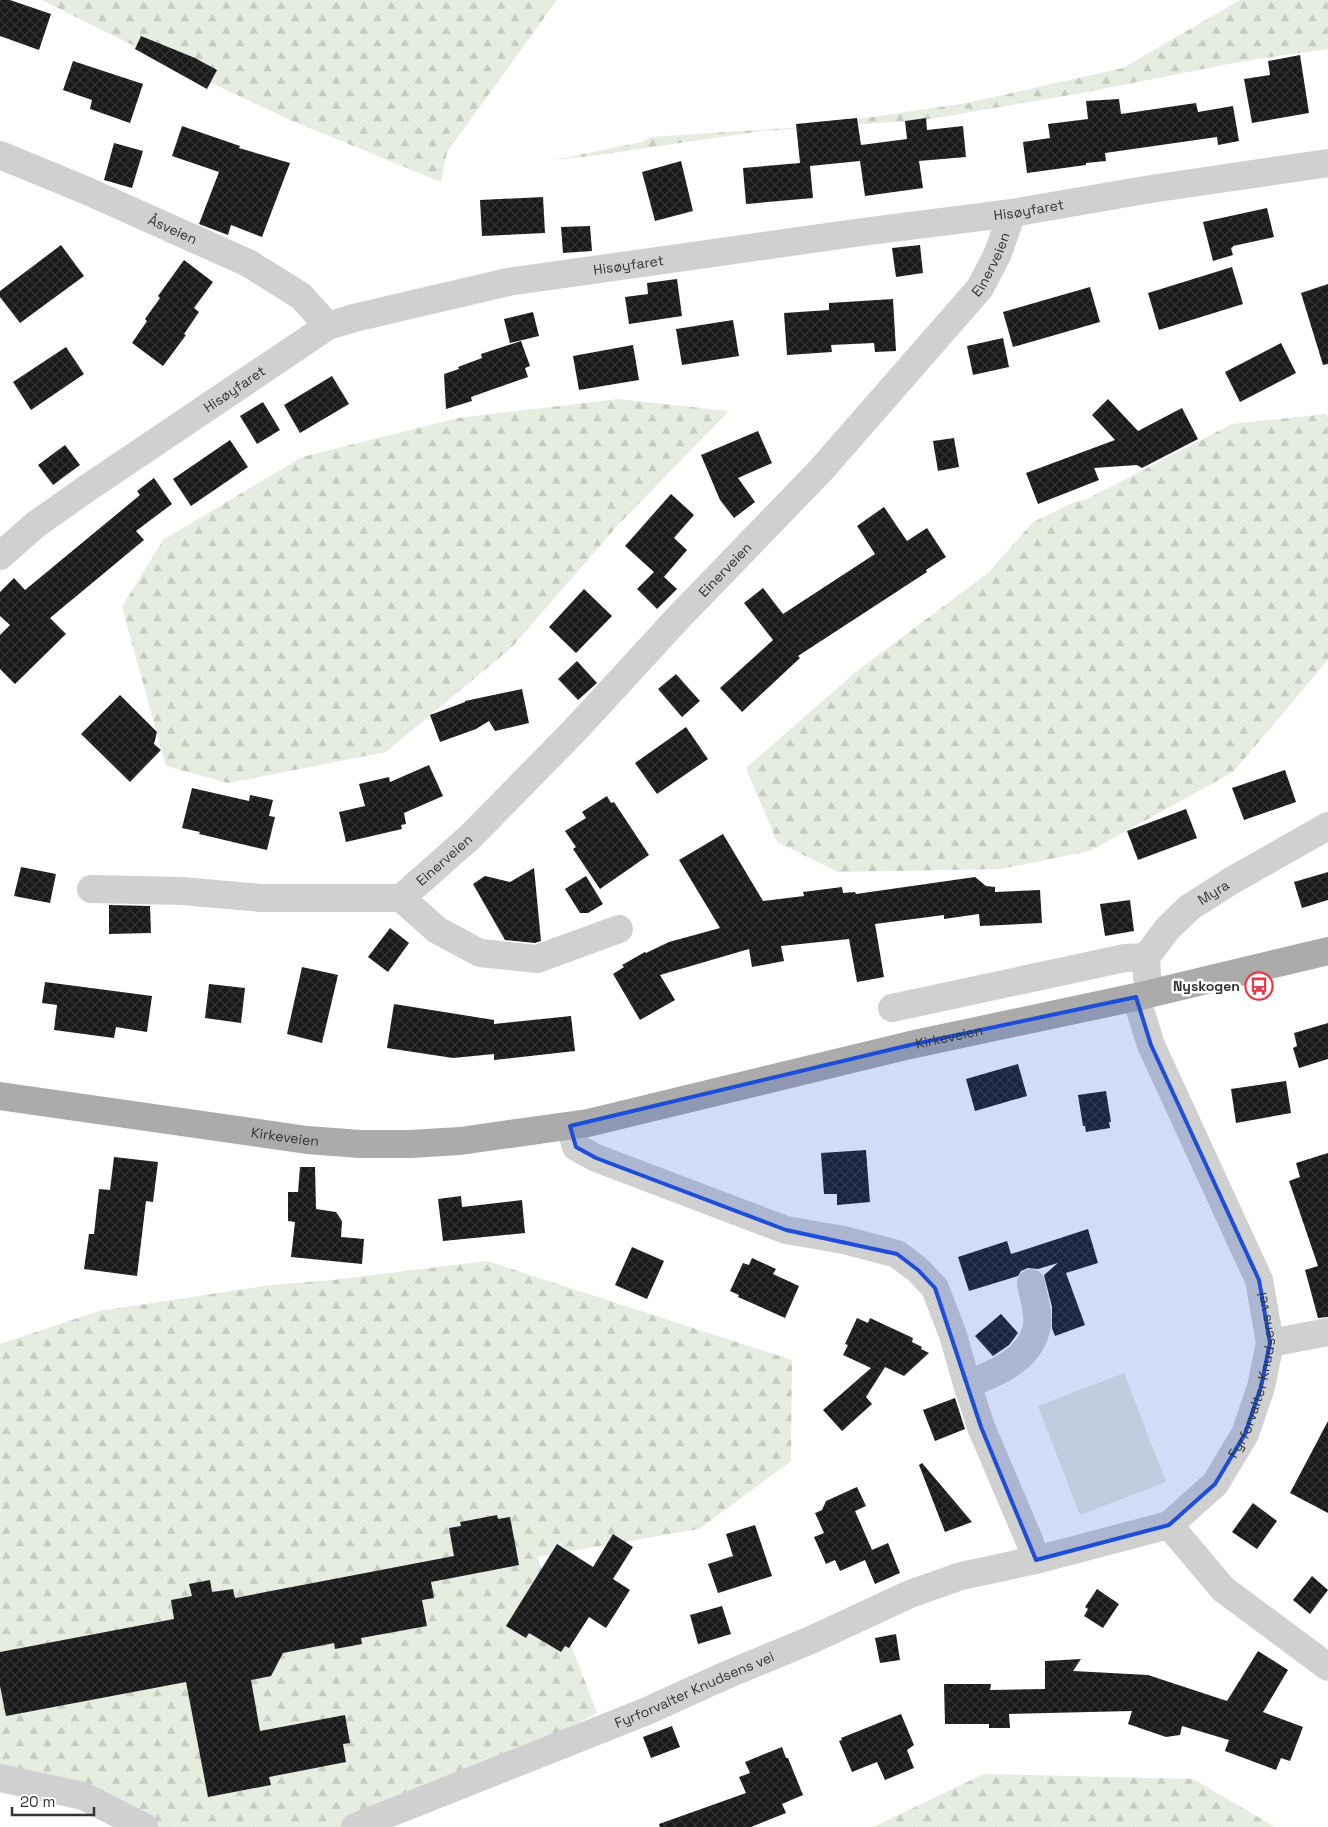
<svg xmlns="http://www.w3.org/2000/svg" width="1328" height="1827" viewBox="0 0 1328 1827" font-family="'Space Grotesk',sans-serif">
<defs>
<pattern id="forest-firs" width="22" height="20" patternUnits="userSpaceOnUse" patternTransform="scale(1.25)"><rect width="22" height="20" fill="#e6ecdf"/><path d="M5 1l3.5 6h-7zM16 11l3.5 6h-7z" fill="#c6cbc0"/></pattern>
<pattern id="building-cross-hatch" width="8" height="8" patternUnits="userSpaceOnUse" patternTransform="scale(1.25)"><rect width="8" height="8" fill="#1a1a1a"/><path d="M0 0l8 8M0 8l8-8" fill="none" stroke="#333"/></pattern>
</defs>
<rect width="100%" height="100%" fill="#fff"/>
<path fill="#e6ecdf" d="M1124 1373 1166 1482 1080 1515 1038 1406Z"/>
<g fill="url(#forest-firs)">
<path d="M42 0H557L447 152 441 182 290 120 146 52Z"/>
<path d="M1240 0H1328V49L1244 61 1082 93 924 120 762 131 599 155 554 160 642 142 650 137 803 127 967 103 1123 68Z"/>
<path d="M618 399 729 411 618 525 512 647 386 752 228 783 166 766 122 607 163 540 302 457 458 418Z"/>
<path d="M1326 414 1328 418V660L1233 772 1090 851 1001 869 838 872 777 842 746 768 857 671 988 573 1033 522 1075 502 1087 499 1232 424Z"/>
<path d="M487 1261 792 1360 791 1461 699 1529 537 1557 597 1713 483 1773 356 1827H139L0 1783V1344L99 1311 271 1285 332 1280Z"/>
<path d="M984 1774 1193 1779 1275 1827H873Z"/>
</g>
<g fill="url(#building-cross-hatch)">
<path d="M0 0H10L51 14 39 50 0 36Z"/>
<path d="M141 36 195 58 217 70 207 89 135 49Z"/>
<path d="M1300 55 1309 113 1252 123 1244 79 1270 75 1268 61Z"/>
<path d="M73 61 143 84 130 123 90 109 92 100 63 90Z"/>
<path d="M1119 99 1121 114 1196 103 1198 112 1233 106 1239 141 1218 145 1217 137 1105 153 1106 161 1086 163V165L1027 173 1023 142 1050 138 1048 124 1088 119 1086 101Z"/>
<path d="M857 118 861 145 907 139 905 121 926 118 927 130 963 126 966 157 919 161 923 188 865 196 860 161 810 166 813 198 746 204 743 168 800 163 796 124Z"/>
<path d="M182 126 240 146 239 148 290 163 262 237 231 225 228 235 199 224 219 172 172 156Z"/>
<path d="M114 143 143 151 132 188 104 180Z"/>
<path d="M681 161 693 211 655 221 642 172Z"/>
<path d="M543 197 545 233 482 236 480 200Z"/>
<path d="M1267 208 1274 237 1233 246V247L1231 248 1233 255 1213 261 1203 222Z"/>
<path d="M590 226 592 251 563 253 561 227Z"/>
<path d="M61 245 84 276 20 323 0 297V291Z"/>
<path d="M920 245 923 273 896 277 892 248Z"/>
<path d="M184 260 213 282 194 308 199 312 184 334 186 335 163 366 132 343 147 321 145 319 160 298 158 296Z"/>
<path d="M1232 267 1243 304 1159 330 1148 293Z"/>
<path d="M677 279 682 316 629 324 625 297 648 294 647 283Z"/>
<path d="M1328 284V364L1323 365 1301 293Z"/>
<path d="M1090 287 1100 322 1013 347 1003 312Z"/>
<path d="M893 299 896 351 875 352 874 343 831 345 832 352 787 355 784 313 829 310V303Z"/>
<path d="M533 312 539 336 510 343 504 319Z"/>
<path d="M733 320 739 356 682 365 676 329Z"/>
<path d="M1003 338 1009 367 973 375 967 346Z"/>
<path d="M521 341 530 366 525 368 528 377 471 397 472 401 446 409 444 374 459 369 458 367 482 358 481 354Z"/>
<path d="M1281 343 1296 373 1240 402 1225 372Z"/>
<path d="M633 345 639 380 579 390 573 356Z"/>
<path d="M66 347 84 374 31 410 13 382Z"/>
<path d="M332 376 349 404 300 433 284 405Z"/>
<path d="M1108 399 1138 431 1182 408 1198 439 1142 468 1137 465 1094 468 1099 480 1038 504 1026 473 1115 440 1092 415Z"/>
<path d="M263 402 280 430 257 444 240 416Z"/>
<path d="M758 431 772 463 738 478 755 502 734 518 720 500 701 455Z"/>
<path d="M954 438 959 467 938 471 933 441Z"/>
<path d="M230 440 248 467 191 506 173 479Z"/>
<path d="M65 445 80 465 53 485 38 465Z"/>
<path d="M154 478 172 504 136 531 144 540 50 618 66 634 15 684 0 669V635L10 625 0 616V592L14 578 25 590 140 495 137 491Z"/>
<path d="M671 494 694 515 674 538 687 550 664 577 677 589 657 609 637 589 654 572 625 546Z"/>
<path d="M884 507 907 541 927 528 946 557 926 570 927 572 798 656 800 658 742 712 720 688 773 640 744 603 763 588 783 614 875 554 857 526Z"/>
<path d="M584 589 612 616 576 653 549 627Z"/>
<path d="M577 661 597 683 578 700 558 679Z"/>
<path d="M676 674 700 701 682 717 658 689Z"/>
<path d="M522 689 529 723 495 731 489 721 476 729 440 742 430 715 465 702V701Z"/>
<path d="M120 695 157 732 154 744 161 750 130 782 81 734Z"/>
<path d="M686 727 708 759 657 794 635 763Z"/>
<path d="M429 765 443 796 404 813 406 824 401 825 402 829 346 842 339 812 365 806 359 784 389 777 390 782Z"/>
<path d="M1285 770 1296 802 1244 820 1232 788Z"/>
<path d="M192 788 249 801 250 795 273 800 269 816 275 817 267 850 199 834 200 832 182 828Z"/>
<path d="M607 796 611 803 614 802 649 855 600 889 573 849 576 847 565 831 586 818 582 812Z"/>
<path d="M1186 809 1197 838 1138 860 1127 831Z"/>
<path d="M723 834 763 901 804 896 803 892 842 887 843 893 855 892 856 894 975 877 986 886 995 887V892L1040 890 1042 923 980 926 979 914 944 919V915L875 924 884 977 857 982 849 939 781 946 784 961 752 967 749 949 660 975 675 1000 640 1020 613 974 624 967 622 965 645 952 646 953 669 942 720 928 679 860Z"/>
<path d="M21 867 56 874 50 903 14 896Z"/>
<path d="M534 868 541 941 535 943 505 940 473 884 485 876 510 882Z"/>
<path d="M1328 872V900L1302 908 1294 882Z"/>
<path d="M586 876 603 904 588 913H580L565 889Z"/>
<path d="M1130 900 1134 931 1105 936 1100 904Z"/>
<path d="M109 905 150 906 151 933 109 934Z"/>
<path d="M390 928 409 943 388 972 368 957Z"/>
<path d="M302 967 338 975 322 1043 287 1034Z"/>
<path d="M45 982 152 996 147 1032 116 1027 114 1038 54 1030 57 1005 42 1003Z"/>
<path d="M209 984 245 988 241 1023 205 1018Z"/>
<path d="M394 1004 494 1020V1024L571 1016 575 1051 494 1060V1054L453 1058 387 1048Z"/>
<path d="M1328 1023V1059L1299 1068 1293 1048 1297 1046 1294 1033Z"/>
<path d="M1018 1064 1027 1096 975 1111 966 1079Z"/>
<path d="M1286 1081 1291 1113 1236 1123 1231 1089Z"/>
<path d="M1106 1091 1111 1122H1109L1110 1128 1086 1132 1085 1126H1083L1078 1095Z"/>
<path d="M866 1150 870 1202 837 1205V1194H824L821 1153Z"/>
<path d="M1328 1153V1317L1318 1318 1305 1270 1318 1266 1289 1181 1300 1177 1296 1163Z"/>
<path d="M114 1157 158 1162 153 1202 146 1201 137 1276 84 1269 89 1234H94L99 1189 110 1190Z"/>
<path d="M300 1167H315L316 1209 336 1212 342 1221 341 1237 364 1239 362 1264 291 1257 295 1222 288 1221V1192H298Z"/>
<path d="M461 1196 462 1207 522 1200 525 1233 443 1241 438 1199Z"/>
<path d="M1088 1229 1098 1263 1066 1273 1085 1325 1055 1336 1052 1328V1307L1044 1275 1058 1263 1038 1269 1028 1268 1021 1271 1018 1276 969 1291 958 1257 1007 1241 1011 1254Z"/>
<path d="M632 1247 664 1261 647 1299 615 1285Z"/>
<path d="M752 1258 776 1269 773 1274 799 1286 785 1318 738 1297 739 1295 730 1291 743 1263 749 1265Z"/>
<path d="M1001 1314 1018 1333 1009 1345 993 1356 975 1336Z"/>
<path d="M857 1318 868 1323 870 1318 913 1338 912 1342 922 1347 921 1349 929 1353 904 1376 885 1367 866 1397 872 1404 842 1431 823 1410 871 1368 843 1355 848 1345 845 1344Z"/>
<path d="M955 1398 965 1429 935 1441 923 1410Z"/>
<path d="M1328 1421V1513L1290 1493Z"/>
<path d="M922 1463 972 1522 945 1532 919 1465Z"/>
<path d="M857 1487 866 1506 855 1511 872 1550 888 1543 900 1573 875 1584 865 1560 840 1571 835 1560 826 1564 814 1537 824 1533 815 1513 822 1510 826 1501Z"/>
<path d="M1253 1503 1277 1521 1257 1549 1232 1532Z"/>
<path d="M497 1515 498 1519 510 1517 519 1565 431 1582 434 1598 422 1600 427 1626 361 1638 362 1644 335 1649 334 1643 283 1653 271 1676 251 1680 260 1731 345 1715 350 1743 343 1744 346 1762 269 1777 271 1785 208 1797 186 1682 6 1716 0 1686V1652L174 1619 171 1600 192 1596 189 1584 210 1580 212 1592 233 1589 235 1598 454 1556 449 1528 461 1526 460 1522Z"/>
<path d="M755 1525 772 1576 718 1593 708 1564 733 1556 726 1534Z"/>
<path d="M613 1534 633 1547 613 1579 630 1590 606 1628 589 1617 569 1648 565 1646 561 1652 529 1633 526 1638 506 1626 557 1544 593 1567Z"/>
<path d="M1312 1576 1328 1590 1310 1614 1293 1600Z"/>
<path d="M1097 1589 1119 1604 1103 1628 1084 1616 1088 1609 1085 1607Z"/>
<path d="M722 1606 731 1634 698 1644 690 1615Z"/>
<path d="M896 1634 900 1660 880 1663 875 1638Z"/>
<path d="M1258 1651 1288 1670 1263 1712 1303 1727 1290 1761 1281 1758 1276 1770 1225 1751 1229 1740 1182 1726 1180 1735 1166 1737 1128 1724 1132 1711 1009 1714 1010 1728H989V1724H945L944 1684H991L990 1690 1045 1689V1661L1081 1659 1073 1671 1148 1675 1227 1701Z"/>
<path d="M901 1714 914 1745 907 1750 914 1768 885 1780 877 1762 852 1772 839 1741 842 1740 841 1738Z"/>
<path d="M672 1726 680 1747 651 1758 643 1737Z"/>
<path d="M782 1747 786 1758H788L803 1795 782 1804 786 1813 751 1827H660L659 1824 746 1793 739 1777 750 1773 745 1762Z"/>
</g>
<g fill="none" stroke-linecap="round" stroke-linejoin="round">
<g stroke="#d0d0d0" stroke-width="28">
<path id="s1" d="M0 155 85 190 248 263 301 296 328 326"/>
<path id="s2" d="M0 556 35 525 89 487 328 326 354 318 508 282 862 232 1012 213 1151 189 1328 163"/>
<path id="s3" d="M91 889 182 891 261 898H401L470 837 575 730 678 618 821 470 980 288 998 253 1012 213"/>
<path d="M401 898 437 930 480 953 537 959 619 929"/>
<path id="s4" d="M1151 993 1147 976 1146 957 1168 928 1190 907 1231 881 1328 826"/>
<path d="M892 1008 1125 958 1146 957"/>
<path d="M570 1126 576 1147 596 1158 786 1230 844 1240 897 1254 918 1270 935 1288 953 1335 967 1384 981 1427 1029 1540 1036 1560"/>
<path d="M1270 1343 1328 1332"/>
<path d="M967 1384C995 1374 1032 1359 1037 1325 1039 1313 1033 1296 1031 1283"/>
<path d="M1169 1525 1223 1589 1328 1667"/>
<path d="M0 1778 83 1796 144 1827"/>
<path id="s5" d="M355 1827 647 1711 724 1676 811 1640 910 1594 961 1576 1036 1560 1169 1525 1215 1484 1245 1434 1261 1387 1270 1343 1259 1280 1151 1045 1136 997"/>
</g>
<path stroke="#ababab" stroke-width="28" id="s6" d="M0 1096 307 1140 360 1144H410L460 1141 588 1123 910 1045 1136 997 1328 951"/>
</g>
<path fill="#1d4ed8" fill-opacity="0.2" stroke="#1d4ed8" stroke-width="4" stroke-linejoin="round" d="M1136 997 1151 1045 1259 1280 1270 1343 1261 1387 1245 1434 1215 1484 1169 1525 1036 1560 981 1427 935 1288 918 1270 897 1254 786 1230 596 1158 576 1147 570 1126 910 1045Z"/>
<defs>
<g id="bus-ring" transform="scale(1.4375)"><circle r="9.5" fill="#fff" stroke="#e63946" stroke-width="1.5"/><path d="M-5-6H5V4H4V6H2V4H-2V6H-4V4H-5ZM-3.5-4V0h7V-4ZM-3.5 1.2v1.5H-2V1.2ZM2 1.2v1.5H3.5V1.2Z" fill="#e63946"/></g>
</defs>
<g fill-rule="evenodd">
<use href="#bus-ring" x="1259" y="986"/>
</g>
<g text-anchor="middle" stroke-width="5" stroke-linejoin="round" paint-order="stroke">
<g font-size="14" fill="#333" stroke="#fff">
<text dy="5" stroke="none"><textPath href="#s2" startOffset="1112">Hisøyfaret</textPath></text>
<text dy="5" stroke="none"><textPath href="#s1" startOffset="188">Åsveien</textPath></text>
<text dy="5" stroke="none"><textPath href="#s3" startOffset="1178">Einerveien</textPath></text>
<text dy="5" stroke="none"><textPath href="#s2" startOffset="708">Hisøyfaret</textPath></text>
<text dy="5" stroke="none"><textPath href="#s2" startOffset="288">Hisøyfaret</textPath></text>
<text dy="5" stroke="none"><textPath href="#s3" startOffset="772">Einerveien</textPath></text>
<text dy="5" stroke="none"><textPath href="#s3" startOffset="368">Einerveien</textPath></text>
<text dy="5" stroke="none"><textPath href="#s4" startOffset="131">Myra</textPath></text>
<text dy="5" stroke="none"><textPath href="#s6" startOffset="964">Kirkeveien</textPath></text>
<text dy="5" stroke="none"><textPath href="#s6" startOffset="288">Kirkeveien</textPath></text>
<text dy="5" stroke="none"><textPath href="#s5" startOffset="1050">Fyrforvalter Knudsens vei</textPath></text>
<text dy="5" stroke="none"><textPath href="#s5" startOffset="366">Fyrforvalter Knudsens vei</textPath></text>
</g>
<g font-size="14" font-weight="bold" fill="#333" stroke="#fff" text-anchor="end">
<text x="1240" y="991">Nyskogen</text>
</g>
</g>
<path d="M12 1807v8h82v-8" fill="none" stroke="#333333" stroke-width="2.5"/>
<text x="20" y="1807" font-size="15" fill="#333333" stroke="#ffffff" stroke-width="4" paint-order="stroke">20 m</text>
</svg>
